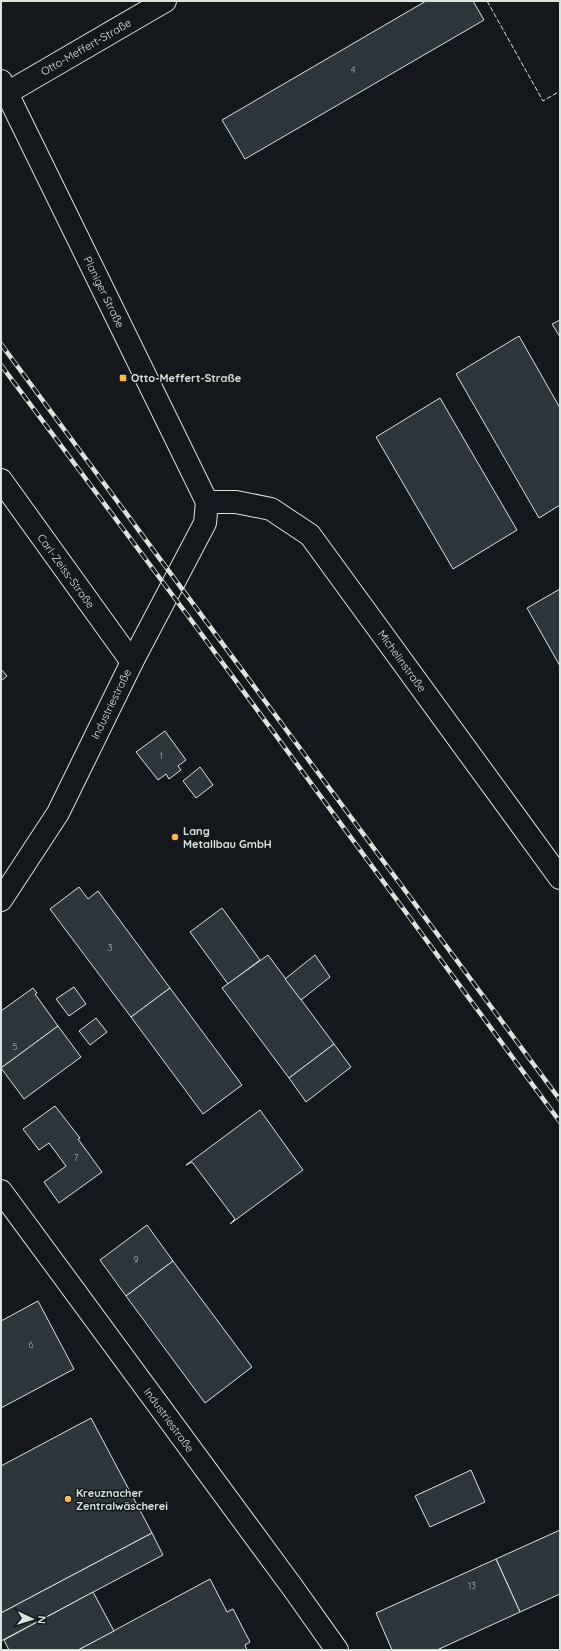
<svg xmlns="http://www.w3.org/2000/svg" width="561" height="1651" viewBox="0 0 561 1651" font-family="Quicksand,sans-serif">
<rect width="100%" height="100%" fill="#14181c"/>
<g fill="#2c363c" stroke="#d8e6dc">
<path d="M426 1H473L484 20 245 159 222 120Z"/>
<path d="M560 320V337L552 324Z"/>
<path d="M519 336 560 408V505L539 518 456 374Z"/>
<path d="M440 398 517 530 453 569 376 437Z"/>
<path d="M560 589V666L527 608Z"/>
<path d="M1 669 7 676 1 681Z"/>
<path d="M165 731 186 760 178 766 181 770 169 779 166 774 158 780 136 752Z"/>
<path d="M200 767 213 785 196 798 183 781Z"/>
<path d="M79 887 88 899 98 891 170 988 131 1017 50 909Z"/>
<path d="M222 908 260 960 228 984 190 932Z"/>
<path d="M268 955 334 1044 289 1078 222 988Z"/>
<path d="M315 955 330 977 301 1000 285 979Z"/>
<path d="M74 987 86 1004 69 1016 56 999Z"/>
<path d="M33 988 37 993 35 994 58 1026 1 1068V1011Z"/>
<path d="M170 988 242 1085 203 1114 131 1017Z"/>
<path d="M96 1018 107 1032 90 1045 79 1031Z"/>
<path d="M58 1026 81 1057 24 1099 1 1068Z"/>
<path d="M334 1044 351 1067 306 1102 289 1078Z"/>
<path d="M55 1106 80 1138 78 1139 102 1172 59 1203 44 1182 66 1166 49 1143 39 1150 23 1129Z"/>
<path d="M260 1110 303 1170 230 1224 235 1219 192 1162 186 1165Z"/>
<path d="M147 1225 173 1261 126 1296 100 1260Z"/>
<path d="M173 1261 252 1367 205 1403 126 1296Z"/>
<path d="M38 1301 74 1369 1 1408V1321Z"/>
<path d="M91 1418 152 1533 1 1613V1466Z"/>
<path d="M471 1470 485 1502 430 1527 415 1496Z"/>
<path d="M560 1530V1594L520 1612 496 1559Z"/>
<path d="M152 1533 163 1555 1 1641V1613Z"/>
<path d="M496 1559 520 1612 437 1650H392L376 1613Z"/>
<path d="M210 1579 227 1612 233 1609 250 1642 245 1645 247 1650H78Z"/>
<path d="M93 1592 114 1631 78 1650H9L4 1640Z"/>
</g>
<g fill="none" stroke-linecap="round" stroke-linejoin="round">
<g stroke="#d8e6dc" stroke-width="24">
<g id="minor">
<path d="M1 81 207 502"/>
<path d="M7 93 165 1"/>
<path d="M1 480 132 662"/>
<path d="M207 502H236L271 509 310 535 560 878"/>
<path d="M1 900 58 813 132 662 205 523 207 502"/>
<path d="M1 1191 293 1588 337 1650"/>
</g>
</g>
<use href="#minor" stroke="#14181c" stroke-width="22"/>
<g stroke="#d8e6dc" stroke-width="4.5">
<g id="rail">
<path d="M1 344 560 1100"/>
<path d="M1 365 194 624 560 1122"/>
</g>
</g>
<use href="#rail" stroke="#14181c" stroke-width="3" stroke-dasharray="9" stroke-linecap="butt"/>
<path stroke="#d8e6dc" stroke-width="1" stroke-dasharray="5 2" stroke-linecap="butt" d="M487 1 543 101 560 91"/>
</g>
<g fill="#ffb74d" stroke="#14181c" stroke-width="1.5">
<rect x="119" y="374" width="8" height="8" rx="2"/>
<circle cx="175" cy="837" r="4"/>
<circle cx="68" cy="1499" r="4"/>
</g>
<g text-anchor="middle" stroke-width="3" stroke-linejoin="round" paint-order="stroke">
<g font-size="9" fill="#adbab4">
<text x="353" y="73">4</text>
<text x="161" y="759">1</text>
<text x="110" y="951">3</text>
<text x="15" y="1050">5</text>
<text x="76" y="1161">7</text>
<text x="136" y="1263">9</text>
<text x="31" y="1348">6</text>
<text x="472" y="1589">13</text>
</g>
<g font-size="11" fill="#d8e6dc" stroke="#14181c">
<text transform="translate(86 47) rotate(-30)" y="4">Otto-Meffert-Straße</text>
<text transform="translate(104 292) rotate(64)" y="4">Planiger Straße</text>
<text transform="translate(66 571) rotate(54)" y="4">Carl-Zeiss-Straße</text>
<text transform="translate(402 661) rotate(54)" y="4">Michelinstraße</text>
<text transform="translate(111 704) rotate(-64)" y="4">Industriestraße</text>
<text transform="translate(169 1420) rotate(54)" y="4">Industriestraße</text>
</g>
<g font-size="11" font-weight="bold" fill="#d8e6dc" stroke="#14181c" text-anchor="start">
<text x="131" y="382">Otto-Meffert-Straße</text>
<text x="183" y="835">Lang<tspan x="183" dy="13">Metallbau GmbH</tspan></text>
<text x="76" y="1497">Kreuznacher<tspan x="76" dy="13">Zentralwäscherei</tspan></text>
</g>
</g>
<rect width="561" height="1651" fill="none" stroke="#d8e6dc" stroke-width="4"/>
<g transform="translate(32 1619) rotate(94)" stroke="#14181c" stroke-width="3" paint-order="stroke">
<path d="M0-3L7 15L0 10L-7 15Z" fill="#d8e6dc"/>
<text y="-6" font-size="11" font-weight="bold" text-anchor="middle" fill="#d8e6dc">N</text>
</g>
</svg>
